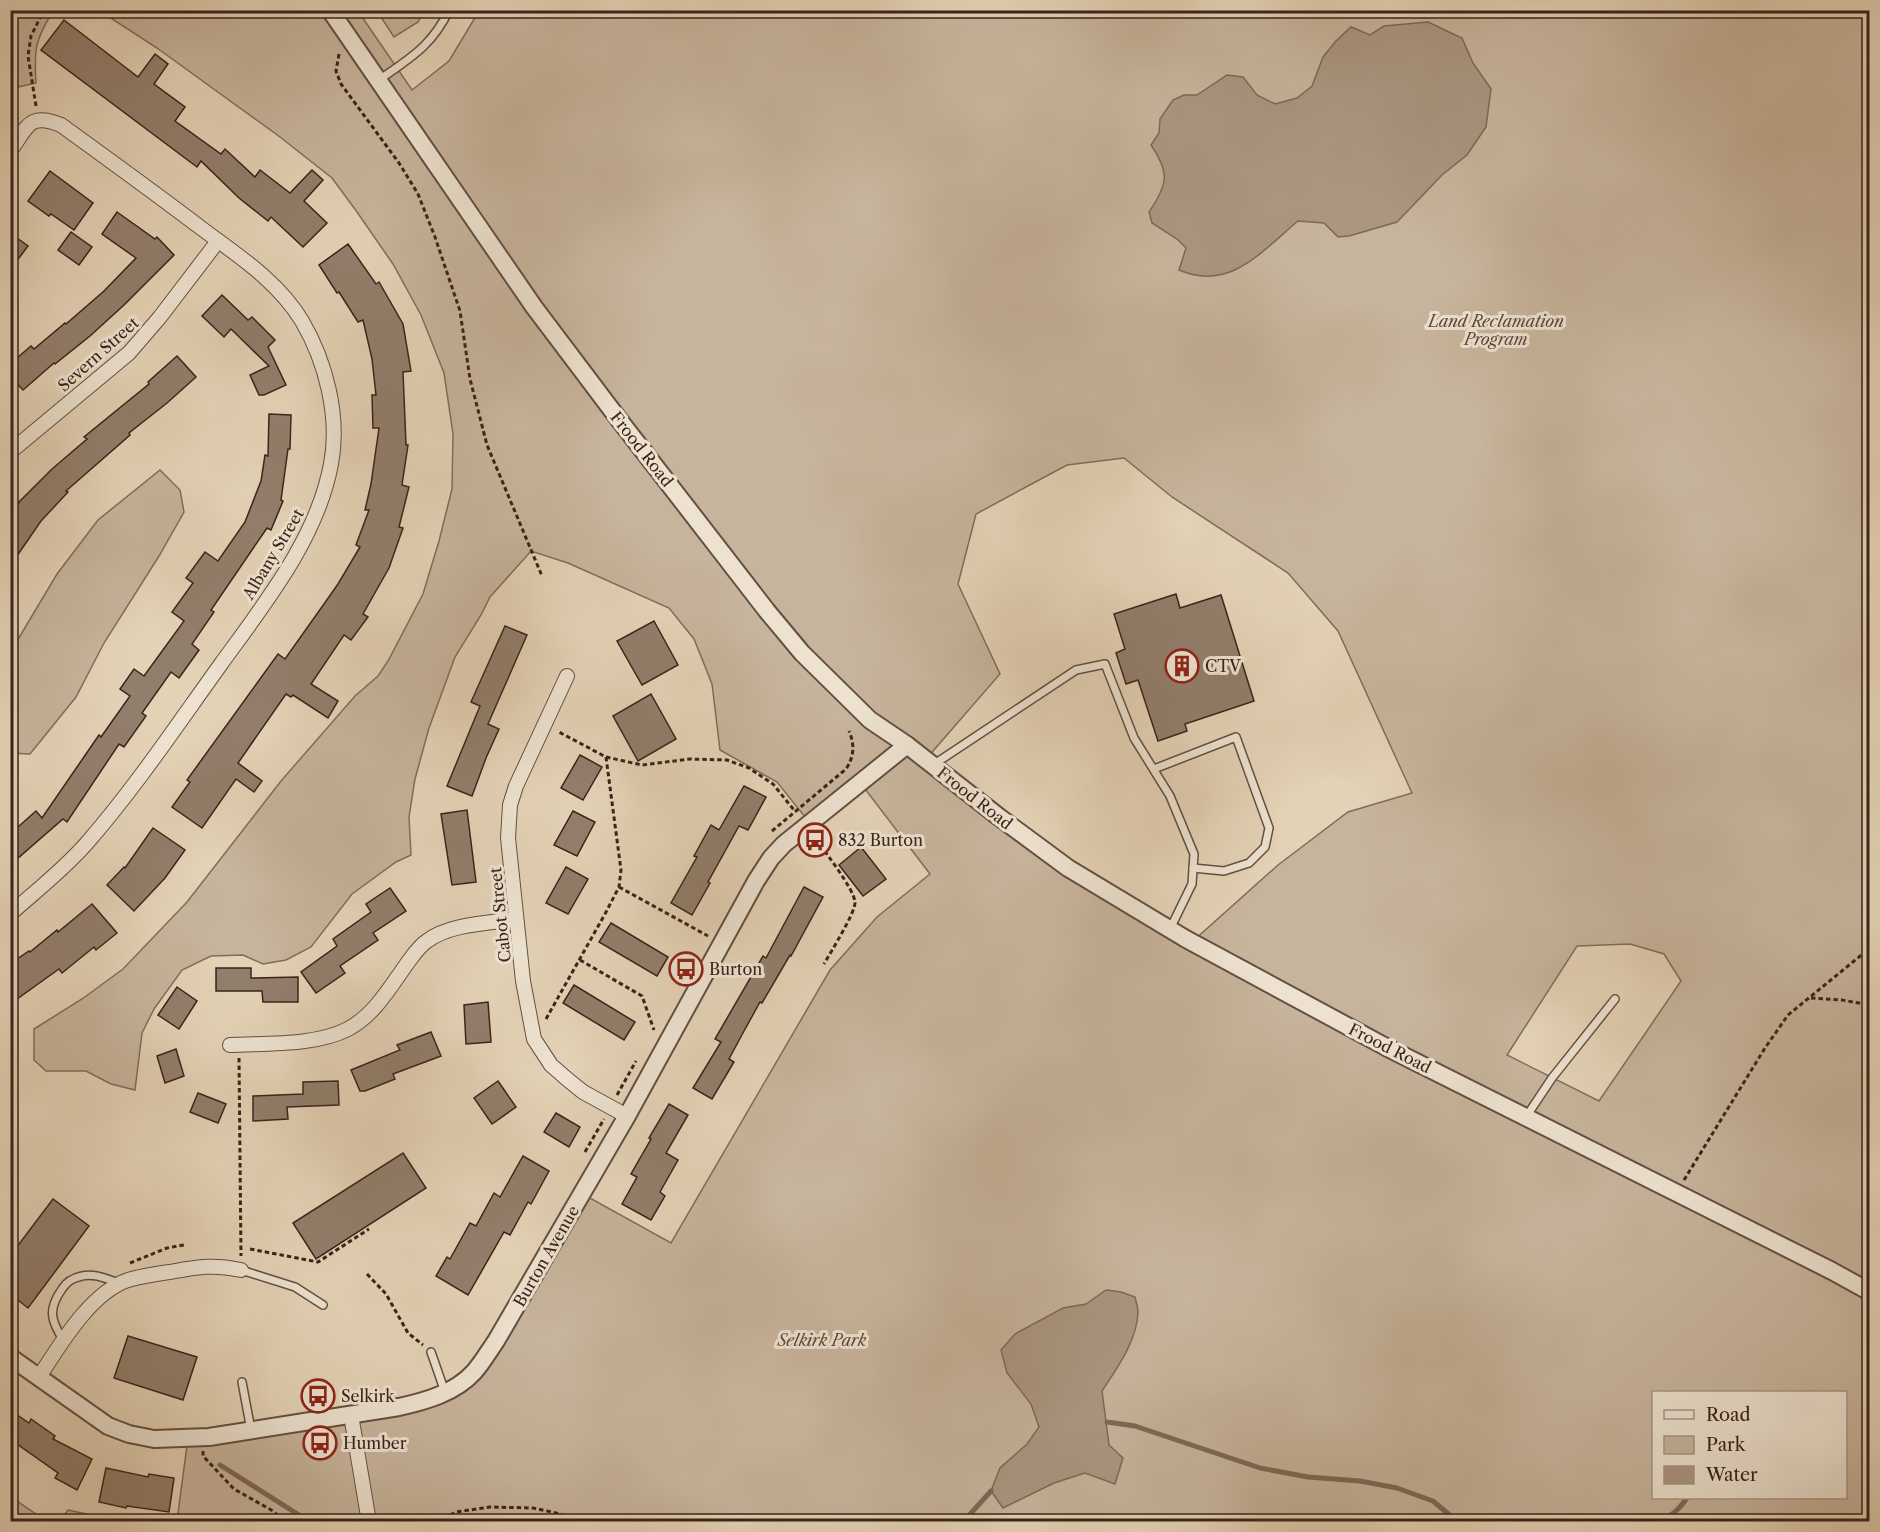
<svg xmlns="http://www.w3.org/2000/svg" width="1880" height="1532" viewBox="0 0 1880 1532" font-family="'Libre Caslon Text',serif">
<rect width="100%" height="100%" fill="#e4d2b6"/>
<filter id="stains"><feTurbulence type="fractalNoise" baseFrequency=".00333" numOctaves="4"/><feColorMatrix values="0 0 0 0 .2 0 0 0 0 .09 0 0 0 0 .02 0 0 0 .5 -.17"/></filter>
<radialGradient id="worn" r=".72"><stop offset=".6" stop-color="#630" stop-opacity="0"/><stop offset="1" stop-color="#630" stop-opacity=".3"/></radialGradient>
<g fill="#c7b49c" stroke="#806c5c" stroke-width="1.5" fill-rule="evenodd">
<path d="M10 11H53C35 40 34 49 36 83L18 87 11 61Z"/>
<path d="M100 11H358L412 90 449 61 479 11H1869V1521H177L188 1438 399 1406 473 1372 581 1193 671 1243 830 970 877 917 930 874 859 781 809 822 777 782 720 750 712 684 694 639 669 608 568 563 531 551 490 597 481 615 455 657 429 728 415 779 409 817 411 855 396 862 352 894 311 947 286 960 263 964 243 955 211 956 182 970 154 1009 142 1033 135 1090 111 1084 86 1071H46L34 1060V1029L82 999 123 969 187 902 281 781 355 696 378 676 388 661 423 594 439 541 452 489 453 434 444 373 421 315 393 264 357 212 332 178 280 137 157 48ZM1124 458 1172 497 1288 573 1338 631 1412 793 1348 812 1278 865 1193 941 999 816 927 758 1000 674 958 584 976 514 1067 465ZM1630 944 1664 954 1681 981 1599 1101 1507 1055 1577 946ZM1654 1392H1846V1498H1654Z"/>
<path d="M377 11H424L418 22 394 37Z"/>
<path d="M160 470 180 490 184 512 159 556 104 643 76 697 30 754 11 753V651L57 574 98 520Z"/>
<path d="M10 1497H11L46 1521H11Z"/>
<path d="M68 1510 119 1521H60Z"/>
</g>
<g fill="#aa9681" stroke="#7d6858" stroke-width="1.5">
<path d="M1428 22 1462 38 1473 63 1491 89 1486 127 1467 155 1442 175 1397 222 1349 236 1338 237 1324 223 1298 221C1262 251 1230 292 1179 270L1186 248 1177 239 1152 223 1149 212C1168 184 1170 173 1151 145L1159 133 1160 119 1173 100 1184 95H1197L1227 75 1243 77 1257 95 1275 104 1297 98 1312 86 1323 57 1336 41 1351 27 1370 35 1384 26Z"/>
<path d="M1106 1290 1121 1292 1135 1297C1136 1302 1138 1307 1138 1312 1137 1341 1117 1368 1102 1391L1109 1445 1123 1458 1115 1484 1085 1473 1054 1483 1003 1508 991 1491 1000 1468 1027 1444 1039 1427 1031 1404 1007 1373 1001 1350 1015 1334 1063 1308 1086 1304Z"/>
</g>
<g fill="none" stroke-linecap="round" stroke-linejoin="round">
<g stroke="#7d6858" stroke-width="5">
<path d="M1107 1422 1135 1426 1260 1468 1308 1477 1360 1481 1397 1488 1433 1501 1458 1522"/>
<path d="M220 1465 310 1522"/>
<path d="M963 1522 991 1491"/>
<path d="M1652 1522C1670 1518 1677 1512 1687 1498"/>
</g>
</g>
<g fill="#927e6c" stroke="#39231b" stroke-width="1.5">
<path d="M64 20 138 77 155 54 168 64 154 84 185 107 175 121 221 154 225 149 255 177 260 170 290 193 312 170 323 180 304 201 327 223 303 247 271 217 268 221 239 198 201 161 197 167 41 50Z"/>
<path d="M50 171 93 203 74 230 51 214 49 216 28 201Z"/>
<path d="M117 212 155 239 157 237 174 255 124 305 90 336 55 364 54 363 23 390 10 376V364L31 346 34 349 65 323 66 324 104 291 136 258 102 234Z"/>
<path d="M71 232 92 247 79 265 58 250Z"/>
<path d="M10 233 28 246 10 270Z"/>
<path d="M348 244 376 284 379 282 403 324 411 371 403 372 406 445H408L402 485 409 487 399 527 403 528 389 568 363 614 368 617 351 640 344 635 311 684 338 701 328 718 293 695 291 697 286 694 238 763 262 781 254 792 236 779 202 828 172 807 190 782 187 780 278 654 285 659 324 604 338 584 360 547 356 545 369 510H365L371 484 379 428H373L372 395H376L372 359 363 320 358 322 339 292 337 293 319 265Z"/>
<path d="M222 295 248 320 252 317 275 340 268 347 286 385 264 395H259L250 375 269 366 231 329 224 337 202 316Z"/>
<path d="M177 356 196 377 167 403 129 433 130 435 66 491 68 492 41 521 10 566V516L20 501 52 469 87 439 84 437 149 384 148 382Z"/>
<path d="M269 414 291 415 290 449H288L281 500 283 501 271 530 267 528 211 610 214 612 192 644 199 650 179 678 171 672 142 713 146 716 124 747 119 744 67 822 63 819 10 865V834L36 811 42 818 99 735 101 737 130 696 120 689 134 669 144 676 184 621 172 612 193 583 186 578 205 552 218 561 245 522 261 481 265 455 268 456Z"/>
<path d="M1176 594 1180 608 1221 595 1254 701 1185 724 1187 731 1158 741 1138 680 1126 684 1116 653 1125 649 1114 614Z"/>
<path d="M654 621 678 665 642 685 617 641Z"/>
<path d="M505 626 527 635 488 724 499 729 486 758 472 796 447 786 480 706 471 702Z"/>
<path d="M651 694 676 739 638 761 613 716Z"/>
<path d="M580 755 602 767 583 800 561 788Z"/>
<path d="M744 786 766 797 748 830 739 826 708 882 710 883 692 915 671 903 697 857 694 856 711 825 719 830Z"/>
<path d="M467 810 476 882 452 885 441 814Z"/>
<path d="M573 811 595 822 577 856 554 845Z"/>
<path d="M153 828 185 850 165 878 134 911 107 885 124 867 125 868Z"/>
<path d="M861 847 886 879 863 896 839 865Z"/>
<path d="M566 867 588 879 568 914 546 903Z"/>
<path d="M804 887 823 897 791 956 790 955 762 1003 760 1002 744 1031 729 1059 734 1062 712 1099 693 1088 721 1042 715 1039 763 956 766 958Z"/>
<path d="M390 888 406 911 373 933 378 940 340 966 345 973 316 993 301 972 337 946 333 939 371 912 366 904Z"/>
<path d="M92 904 117 933 96 950 94 947 62 973 59 969 10 1004V964L29 951 30 952 57 930 58 932Z"/>
<path d="M611 923 668 957 657 976 599 942Z"/>
<path d="M216 968H251V978L298 977V1002H263L262 991H216Z"/>
<path d="M574 985 635 1022 624 1040 563 1003Z"/>
<path d="M177 987 197 1001 179 1029 158 1015Z"/>
<path d="M488 1002 491 1042 466 1044 464 1005Z"/>
<path d="M431 1032 441 1056 393 1074 395 1079 365 1091H360L351 1070 400 1050 397 1045Z"/>
<path d="M176 1049 184 1076 165 1083 157 1056Z"/>
<path d="M338 1081 339 1105 287 1107 288 1119 253 1121V1096L303 1094V1082Z"/>
<path d="M498 1081 516 1107 492 1124 474 1098Z"/>
<path d="M198 1093 226 1104 218 1123 190 1112Z"/>
<path d="M669 1104 688 1115 666 1153 678 1160 660 1192 665 1196 651 1220 622 1204 637 1177 631 1174 651 1139 649 1138Z"/>
<path d="M556 1113 580 1127 569 1147 544 1132Z"/>
<path d="M403 1153 426 1188 316 1259 293 1223Z"/>
<path d="M523 1156 549 1171 531 1204 528 1202 510 1235 504 1232 468 1295 436 1276 447 1257 450 1259 470 1223 476 1226 494 1193 500 1197Z"/>
<path d="M53 1199 89 1226 28 1308 10 1294V1256Z"/>
<path d="M128 1336 197 1357 183 1400 114 1378Z"/>
<path d="M10 1410 29 1423 31 1419 55 1436 53 1439 92 1459 77 1490 55 1478 58 1473 10 1439Z"/>
<path d="M106 1468 148 1477 149 1474 174 1478 169 1512 127 1506 126 1508 99 1502Z"/>
</g>
<g fill="none" stroke-linecap="round" stroke-linejoin="round">
<g stroke="#644f42" stroke-width="10">
<g id="service">
<path d="M379 80C410 58 432 46 449 10"/>
<path d="M933 765 1076 670 1105 664 1134 738 1170 796 1194 854 1192 884 1170 929"/>
<path d="M1154 769 1236 737 1269 828 1265 847 1249 863 1224 871 1193 868"/>
<path d="M1526 1117 1552 1078 1615 999"/>
<path d="M241 1270 295 1287 323 1305"/>
<path d="M64 1341C50 1320 48 1309 62 1289 67 1281 73 1278 82 1276 94 1273 107 1279 119 1283"/>
<path d="M431 1352 445 1392"/>
<path d="M242 1382 251 1430"/>
</g>
</g>
<g stroke="#644f42" stroke-width="16">
<g id="minor">
<path d="M10 151C28 127 28 112 61 125 108 159 155 193 201 228 237 255 278 281 302 321 326 362 340 417 331 464 317 539 265 603 221 664 177 725 135 788 86 844 63 870 36 891 10 914"/>
<path d="M10 452 129 353 160 317 218 241"/>
<path d="M567 676 516 786 510 805 508 838 523 981 534 1039 551 1065 567 1079 583 1092 627 1116"/>
<path d="M230 1045C266 1043 315 1046 348 1029 374 1015 389 989 406 965 412 957 418 947 427 941 449 924 489 923 516 919"/>
<path d="M39 1377C60 1345 90 1293 128 1280 141 1276 155 1274 169 1272 198 1267 212 1264 241 1270"/>
<path d="M351 1415 369 1522"/>
</g>
</g>
<g stroke="#644f42" stroke-width="20">
<g id="tertiary">
<path d="M330 10 534 307 617 417 767 611 802 653 870 720 907 745 999 817 1068 868 1186 939 1386 1047 1832 1271 1870 1292"/>
<path d="M10 1357 108 1426 129 1434 154 1439 209 1437 399 1407C426 1401 455 1393 474 1372 482 1363 489 1351 496 1341L627 1116 756 881 771 858 784 844 907 745"/>
</g>
</g>
<g stroke="#39231b" stroke-width="3" stroke-dasharray="4.5 3" stroke-linecap="butt">
<path d="M339 54 336 71 341 84 399 163 418 194 435 237 460 311 470 379 487 445 542 576"/>
<path d="M36 106 28 56 31 36 44 10"/>
<path d="M606 757 642 765 690 759 727 760 749 768 773 784 794 810"/>
<path d="M772 831 846 769C854 757 855 745 849 731"/>
<path d="M816 839C825 852 854 889 855 902 856 912 830 953 824 964"/>
<path d="M619 887 708 936"/>
<path d="M580 960 642 996 654 1030"/>
<path d="M1811 998 1842 1000 1870 1005"/>
<path d="M546 1019 605 914 619 887 621 870 606 757 557 731"/>
<path d="M239 1058 241 1256"/>
<path d="M617 1095 636 1061"/>
<path d="M585 1152 604 1119"/>
<path d="M1684 1180 1765 1048 1788 1015 1870 948"/>
<path d="M250 1249 318 1262 369 1229"/>
<path d="M130 1263 167 1248 184 1245"/>
<path d="M367 1274 386 1294 408 1333 423 1345"/>
<path d="M203 1451V1456L234 1489 273 1511 284 1522"/>
<path d="M437 1522 456 1512 490 1507 533 1508 561 1514 572 1522"/>
</g>
<use href="#service" stroke="#ede2d0" stroke-width="7"/>
<use href="#minor" stroke="#ede2d0" stroke-width="14"/>
<use href="#tertiary" stroke="#ede2d0" stroke-width="16"/>
</g>
<defs>
<g id="building-ring" transform="scale(1.725)"><circle r="9.5" fill="#ede2d0" stroke="#8f2418" stroke-width="1.5"/><path d="M-4-6H4V6H1V3H-1V6H-4ZM-2.5-4.3h1.7v1.8h-1.7ZM.8-4.3h1.7v1.8H.8ZM-2.5-1h1.7V.8h-1.7ZM.8-1h1.7V.8H.8Z" fill="#8f2418"/></g>
<g id="bus-ring" transform="scale(1.725)"><circle r="9.5" fill="#ede2d0" stroke="#8f2418" stroke-width="1.5"/><path d="M-5-6H5V4H4V6H2V4H-2V6H-4V4H-5ZM-3.5-4V0h7V-4ZM-3.5 1.2v1.5H-2V1.2ZM2 1.2v1.5H3.5V1.2Z" fill="#8f2418"/></g>
</defs>
<g fill-rule="evenodd">
<use href="#building-ring" x="1182" y="666"/>
<use href="#bus-ring" x="815" y="840"/>
<use href="#bus-ring" x="686" y="969"/>
<use href="#bus-ring" x="318" y="1396"/>
<use href="#bus-ring" x="320" y="1443"/>
</g>
<g text-anchor="middle" stroke-width="6" stroke-linejoin="round" paint-order="stroke">
<g font-size="16" font-style="italic" fill="#5c473b" stroke="#ede2d0">
<text x="1496" y="327">Land Reclamation<tspan x="1496" dy="18">Program</tspan></text>
<text x="822" y="1346">Selkirk Park</text>
</g>
<g font-size="16" fill="#39231b" stroke="#ede2d0">
<text transform="translate(98 354) rotate(-42)" y="6">Severn Street</text>
<text transform="translate(642 449) rotate(52)" y="6">Frood Road</text>
<text transform="translate(273 554) rotate(-59)" y="6">Albany Street</text>
<text transform="translate(975 798) rotate(38)" y="6">Frood Road</text>
<text transform="translate(500 915) rotate(-96)" y="6">Cabot Street</text>
<text transform="translate(1390 1048) rotate(27)" y="6">Frood Road</text>
<text transform="translate(546 1256) rotate(-60)" y="6">Burton Avenue</text>
</g>
<g font-size="16" fill="#39231b" stroke="#ede2d0" text-anchor="start">
<text x="1205" y="672">CTV</text>
<text x="838" y="846">832 Burton</text>
<text x="709" y="975">Burton</text>
<text x="341" y="1402">Selkirk</text>
<text x="343" y="1449">Humber</text>
</g>
</g>
<rect width="1880" height="1532" fill="none" stroke="#e4d2b6" stroke-width="36"/>
<rect x="12" y="12" width="1856" height="1508" fill="none" stroke="#39231b" stroke-width="3"/>
<rect x="18" y="18" width="1844" height="1496" fill="none" stroke="#39231b" stroke-width="1.5"/>
<rect x="1652" y="1391" width="195" height="108" fill="#ede2d0" stroke="#a59688" stroke-width="1.5"/>
<rect x="1664" y="1410" width="30" height="9" fill="#ede2d0" stroke="#a59688" stroke-width="1.5"/>
<text x="1706" y="1421" font-size="18" fill="#39231b">Road</text>
<rect x="1664" y="1436" width="30" height="18" fill="#c7b49c" stroke="#a59688" stroke-width="1.5"/>
<text x="1706" y="1451" font-size="18" fill="#39231b">Park</text>
<rect x="1664" y="1466" width="30" height="18" fill="#aa9681" stroke="#a59688" stroke-width="1.5"/>
<text x="1706" y="1481" font-size="18" fill="#39231b">Water</text>
<rect width="100%" height="100%" filter="url(#stains)"/>
<rect width="100%" height="100%" fill="url(#worn)"/>
</svg>
